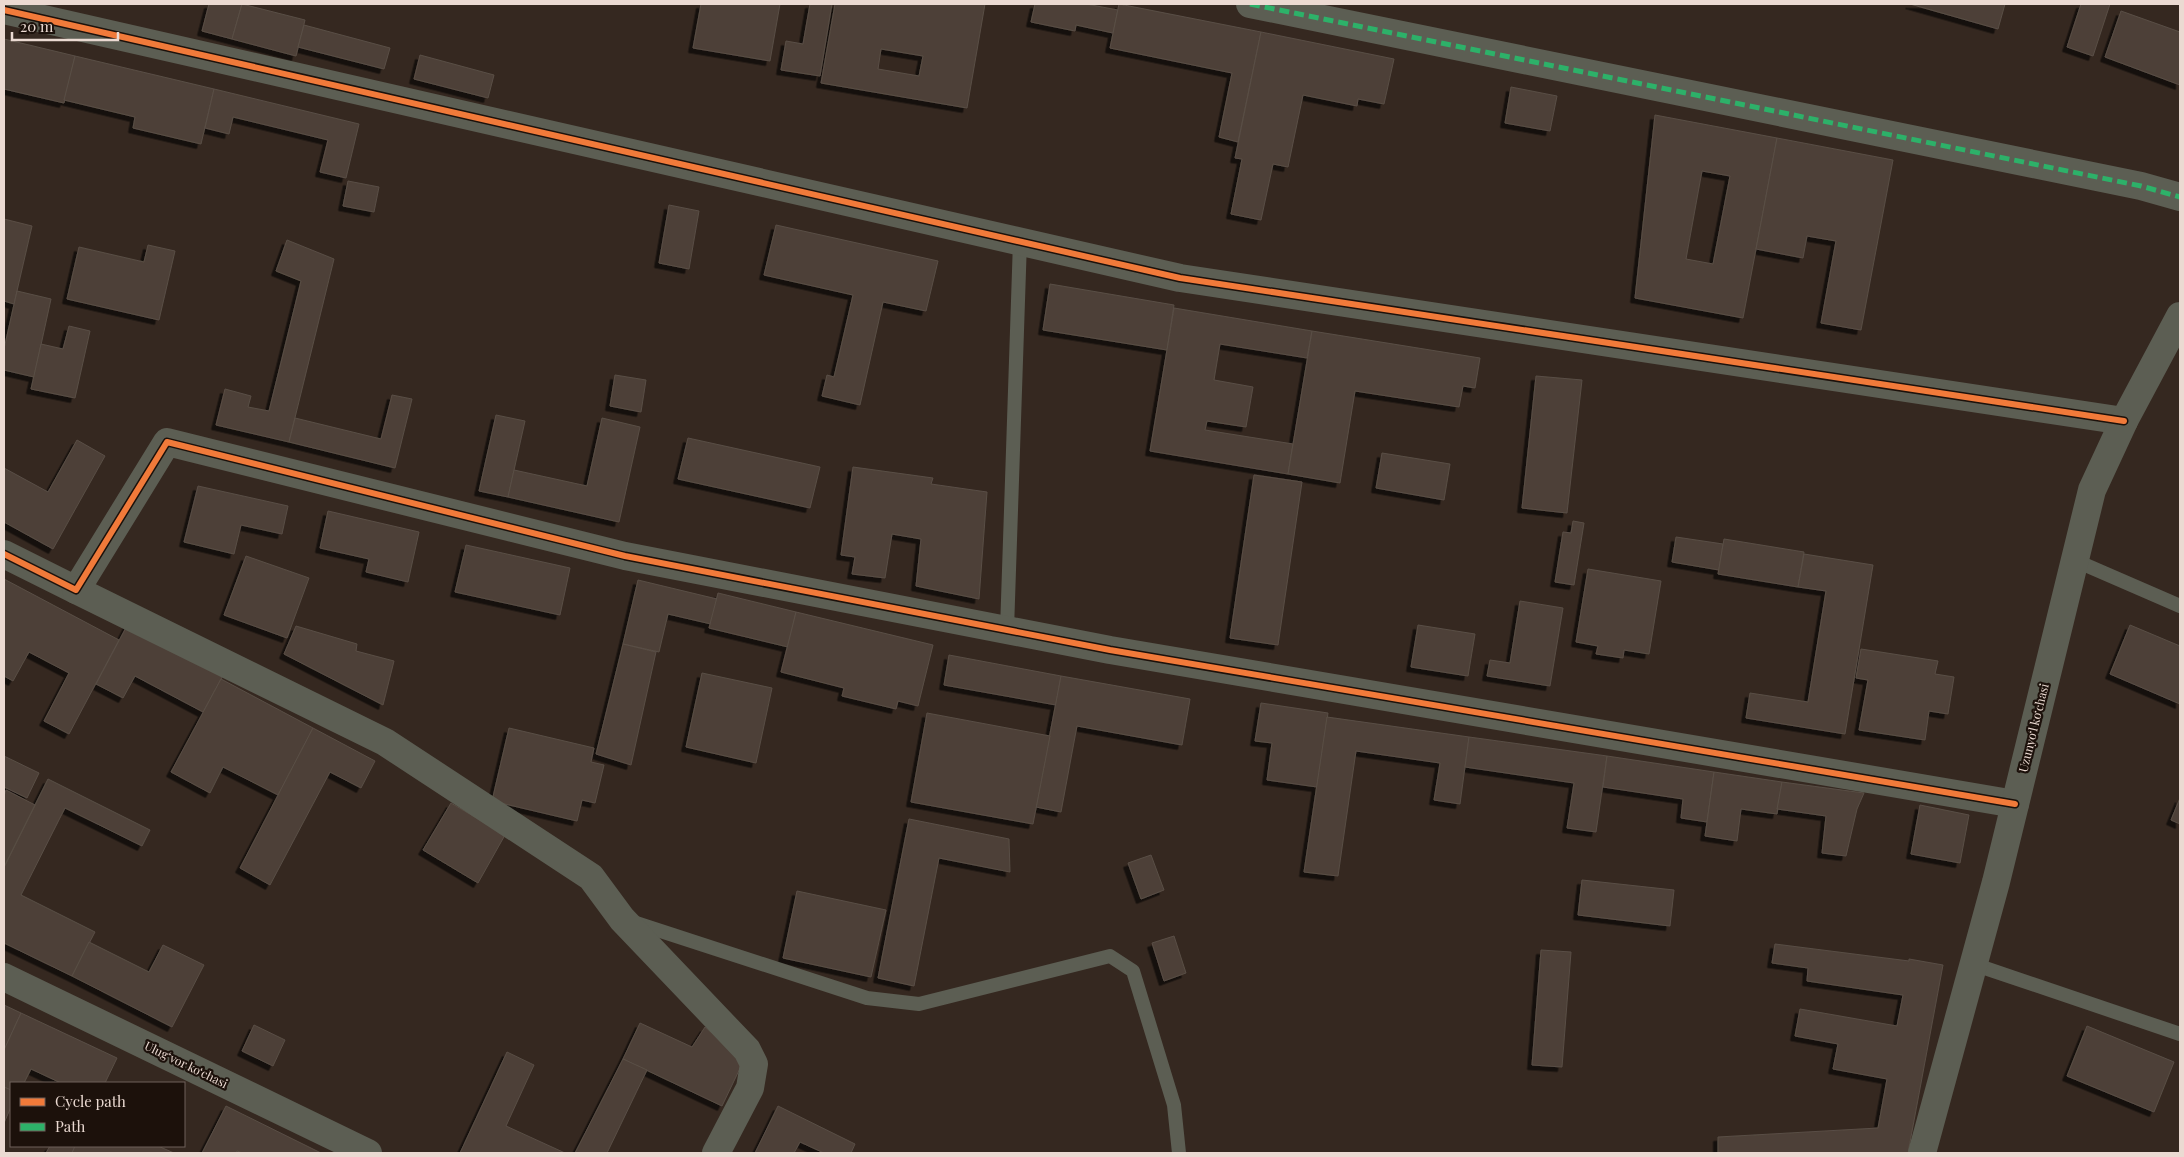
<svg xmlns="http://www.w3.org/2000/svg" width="2184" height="1157" viewBox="0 0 2184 1157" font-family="'Playfair Display',serif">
<defs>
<filter id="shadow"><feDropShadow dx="-4.5" dy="4.5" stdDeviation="0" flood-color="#0009"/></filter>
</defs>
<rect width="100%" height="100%" fill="#352820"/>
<g fill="#4e4137" stroke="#594e46" fill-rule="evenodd" filter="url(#shadow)">
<path d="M209 4H242L232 39 202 31Z"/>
<path d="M242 4 305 20 296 56 232 39Z"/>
<path d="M701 4H780L770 61 693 48Z"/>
<path d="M810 4H832L820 76 781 70 786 41 803 44Z"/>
<path d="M835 4H985L967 108 821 83ZM881 49 923 56 919 76 878 69Z"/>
<path d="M1035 4H1086L1118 10 1113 33 1076 25 1075 31 1031 22Z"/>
<path d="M1119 4 1261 32 1238 142 1219 137 1232 73 1110 48Z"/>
<path d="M1910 4H2005L1998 29Z"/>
<path d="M2081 4H2110L2093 56 2067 47Z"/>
<path d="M2121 11 2180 32V85L2105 57Z"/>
<path d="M304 25 390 48 384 69 298 47Z"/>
<path d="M1261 32 1394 59 1384 104 1358 99 1357 106 1303 95 1288 167 1273 164 1261 220 1231 214 1242 159 1235 158Z"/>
<path d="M4 39 75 56 64 103 4 89Z"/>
<path d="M420 55 494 75 488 98 414 79Z"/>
<path d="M75 56 214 89 201 144 133 128 135 117 64 100Z"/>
<path d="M1511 87 1557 96 1550 131 1505 123Z"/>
<path d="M214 89 359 124 346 178 320 172 328 140 233 117 229 134 205 128Z"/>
<path d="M1655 115 1777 138 1743 318 1635 298ZM1702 171 1730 176 1713 264 1686 259Z"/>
<path d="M1777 138 1893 160 1861 330 1821 323 1836 241 1807 236 1803 258 1756 249Z"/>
<path d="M348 181 379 187 374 212 343 206Z"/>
<path d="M669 205 699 211 689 269 659 263Z"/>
<path d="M4 219 32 226 14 304 4 301Z"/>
<path d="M776 225 938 261 926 311 883 302 860 405 822 396 827 375 834 377 853 295 764 275Z"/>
<path d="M287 240 334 259 289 442 216 425 225 389 251 396 248 407 269 411 301 281 276 271Z"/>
<path d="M148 245 175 251 159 320 67 299 79 247 144 262Z"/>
<path d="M1050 284 1174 305 1167 350 1043 330Z"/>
<path d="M17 291 51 299 34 377 4 370V349Z"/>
<path d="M1174 308 1312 331 1307 358 1220 344 1214 380 1253 387 1246 427 1207 421 1205 430 1293 444 1288 474 1150 451Z"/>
<path d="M69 326 90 331 75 398 31 389 41 344 63 349Z"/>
<path d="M1312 331 1480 358 1475 388 1463 386 1459 407 1355 391 1340 483 1288 474Z"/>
<path d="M615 375 646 380 641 412 610 406Z"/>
<path d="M1536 376 1582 380 1567 513 1522 508Z"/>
<path d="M392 395 412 399 395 468 289 442 295 418 381 439Z"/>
<path d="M496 415 525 421 508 497 479 491Z"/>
<path d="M602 418 640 427 619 522 508 497 514 470 587 486Z"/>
<path d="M688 438 820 467 810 508 678 479Z"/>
<path d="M77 440 105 456 53 549 4 522V468L48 492Z"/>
<path d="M1382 453 1450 464 1444 500 1376 488Z"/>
<path d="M853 467 933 478 931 484 987 492 979 599 916 586 921 539 892 534 885 578 852 574 855 557 841 555Z"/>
<path d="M1254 475 1302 482 1278 645 1230 638Z"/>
<path d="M198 486 288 506 282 534 241 525 234 554 184 542Z"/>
<path d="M328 511 419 532 408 582 366 572 369 559 320 548Z"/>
<path d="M1573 521 1584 523 1574 585 1555 582 1563 532 1571 533Z"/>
<path d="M1676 537 1723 544 1719 570 1672 562Z"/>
<path d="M1724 539 1804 552 1798 587 1718 574Z"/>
<path d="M466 545 570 568 560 615 455 592Z"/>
<path d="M1804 554 1873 565 1845 734 1746 718 1750 693 1808 702 1826 591 1798 587Z"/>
<path d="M246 556 309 578 287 638 224 615Z"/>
<path d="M1588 569 1661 581 1649 654 1624 650 1623 658 1596 654 1598 646 1576 642Z"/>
<path d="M4 579 119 640 69 734 44 721 69 673 29 652 13 681 4 676Z"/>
<path d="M638 580 717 599 711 624 668 614 659 652 623 644Z"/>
<path d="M718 593 796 612 788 647 709 628Z"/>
<path d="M1520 601 1563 608 1550 686 1487 676 1490 660 1510 663Z"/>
<path d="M796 612 933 645 918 706 898 701 896 709 842 696 844 688 781 672Z"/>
<path d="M130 620 226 670 203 712 135 676 123 698 96 684Z"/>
<path d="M1418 625 1475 634 1468 676 1411 667Z"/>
<path d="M2130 625 2180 646V704L2110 674Z"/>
<path d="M296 626 357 644 356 651 394 661 383 705 284 654Z"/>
<path d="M623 644 656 652 631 765 596 754Z"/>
<path d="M1861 649 1938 661 1935 674 1954 677 1948 714 1929 711 1925 740 1859 730 1868 680 1856 678Z"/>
<path d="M949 655 1061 676 1056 705 944 685Z"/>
<path d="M702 673 772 688 756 763 686 747Z"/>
<path d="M1061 676 1190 699 1182 745 1077 726 1061 812 1036 807Z"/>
<path d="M221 679 313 728 278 795 223 767 210 793 171 772Z"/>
<path d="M1261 703 1328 713 1317 787 1267 780 1272 743 1255 741Z"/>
<path d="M927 713 1050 736 1033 824 911 802Z"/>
<path d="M1327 717 1469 737 1460 804 1434 800 1440 763 1356 751 1338 876 1304 872Z"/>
<path d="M313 728 375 761 361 788 330 772 270 885 240 868Z"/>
<path d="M509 728 594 748 591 762 604 765 595 803 582 800 577 821 492 801Z"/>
<path d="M1469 737 1607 756 1596 832 1567 828 1574 783 1465 767Z"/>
<path d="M4 756 39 773 27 798 4 787Z"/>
<path d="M1607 756 1714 772 1707 822 1681 818 1683 799 1603 787Z"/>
<path d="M1714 772 1782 782 1777 814 1741 809 1737 841 1705 836Z"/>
<path d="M48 779 150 830 142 846 65 808 21 895 95 932 72 976 4 943V867Z"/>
<path d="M1782 782 1864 793 1857 809 1846 856 1822 853 1826 816 1777 809Z"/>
<path d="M6 790 35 805 4 867V796Z"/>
<path d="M2180 798V824L2171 820Z"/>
<path d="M451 803 505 835 478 883 423 850Z"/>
<path d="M1920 805 1969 815 1960 863 1911 854Z"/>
<path d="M909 819 1009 839 1010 872 939 858 914 986 878 978Z"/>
<path d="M1151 855 1164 890 1141 899 1128 863Z"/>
<path d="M1582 880 1674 890 1670 926 1578 915Z"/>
<path d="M797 891 886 910 871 977 783 958Z"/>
<path d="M1174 936 1186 973 1164 981 1152 943Z"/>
<path d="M89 942 149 972 163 945 204 965 172 1027 72 976Z"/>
<path d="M1775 944 1909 961V959L1943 965 1908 1153H1718V1137L1878 1128 1887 1079 1833 1069 1838 1044 1795 1036 1800 1009 1897 1026 1903 995 1807 981 1808 968 1772 963Z"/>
<path d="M1541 950 1571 952 1562 1067 1532 1065Z"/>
<path d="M4 1005 21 1013 4 1050Z"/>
<path d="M21 1013 117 1058 105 1083H61L31 1069 24 1083H11V1090L4 1087V1050Z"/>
<path d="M640 1023 692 1047 705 1027 744 1060 722 1106 623 1059Z"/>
<path d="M254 1025 285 1040 273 1066 242 1051Z"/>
<path d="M2087 1026 2174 1062 2154 1112 2067 1076Z"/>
<path d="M507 1052 534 1065 506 1126 565 1153H460Z"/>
<path d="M623 1059 647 1070 607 1153H575Z"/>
<path d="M4 1087 11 1090V1107L4 1123Z"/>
<path d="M226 1106 321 1153H242L237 1151 236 1153H202Z"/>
<path d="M778 1106 855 1144 851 1153H824L800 1142 794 1153H755Z"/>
<path d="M50 1146H75L72 1153H46Z"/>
<path d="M75 1146H158L174 1153H72Z"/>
</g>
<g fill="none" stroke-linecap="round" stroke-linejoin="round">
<g stroke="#5c5e53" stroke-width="14">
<path d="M2074 560 2180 606"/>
<path d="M1007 630 1020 241"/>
<path d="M633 922 867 998 919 1004 1110 956 1133 971 1174 1105 1179 1153"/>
<path d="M1973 964 2180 1034"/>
</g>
<g stroke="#5c5e53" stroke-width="28">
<path d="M1250 4 2141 186 2180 197"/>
<path d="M4 10 1180 278 2124 421"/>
<path d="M4 554 76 590 167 442 625 556 1110 650 2015 804"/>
<path d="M76 590 385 742 591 877 622 919 747 1050 754 1064 750 1088 716 1153"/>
<path d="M4 977 368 1153"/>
<path d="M1922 1153 1996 882 2092 490 2124 421 2180 316"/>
</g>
<path stroke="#2db169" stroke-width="5" stroke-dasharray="10 5" stroke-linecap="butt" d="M1250 4 2141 186 2180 197"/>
<g stroke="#1c110b" stroke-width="9">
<g id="cycleway">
<path d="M4 10 1180 278 2124 421"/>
<path d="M4 554 76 590 167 442 625 556 1110 650 2015 804"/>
</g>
</g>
<use href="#cycleway" stroke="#f17a3a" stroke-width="6"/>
</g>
<g text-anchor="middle" stroke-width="4.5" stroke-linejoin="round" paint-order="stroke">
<g font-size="12" fill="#ebdad2" stroke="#1c110b">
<text transform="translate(2034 728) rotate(-76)" y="4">Uzunyoʻl koʻchasi</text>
<text transform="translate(186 1065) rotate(26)" y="4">Ulugʻvor koʻchasi</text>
</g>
</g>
<rect width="2184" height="1157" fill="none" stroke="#ebdad2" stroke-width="10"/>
<rect x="10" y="1082" width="175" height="65" fill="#1c110b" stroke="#6f615b"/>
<rect x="20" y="1098" width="25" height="8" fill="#f17a3a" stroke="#6f615b"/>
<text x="55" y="1107" font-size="15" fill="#ebdad2">Cycle path</text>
<rect x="20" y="1123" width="25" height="8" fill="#2db169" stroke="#6f615b"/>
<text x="55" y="1132" font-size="15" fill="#ebdad2">Path</text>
<path d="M12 32v8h106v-8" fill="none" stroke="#ebdad2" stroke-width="2.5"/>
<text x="20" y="32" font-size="15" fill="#ebdad2" stroke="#1c110b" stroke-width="4" paint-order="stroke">20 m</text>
</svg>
